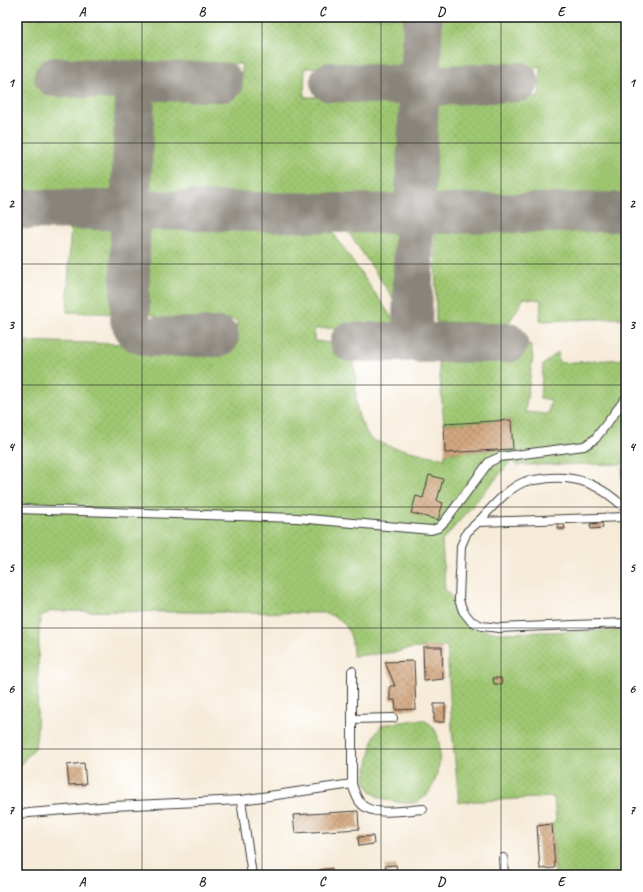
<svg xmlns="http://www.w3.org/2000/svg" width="643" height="892" viewBox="0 0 643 892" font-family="Caveat,sans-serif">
<defs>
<pattern id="grass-dots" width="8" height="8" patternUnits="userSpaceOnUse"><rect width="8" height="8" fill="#9fc772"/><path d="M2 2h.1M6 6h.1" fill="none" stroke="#88aa62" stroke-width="1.8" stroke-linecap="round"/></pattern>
<pattern id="building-cross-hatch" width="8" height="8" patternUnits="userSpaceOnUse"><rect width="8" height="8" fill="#d2a780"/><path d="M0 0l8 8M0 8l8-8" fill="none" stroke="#b48f6e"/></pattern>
</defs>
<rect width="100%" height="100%" fill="#fff"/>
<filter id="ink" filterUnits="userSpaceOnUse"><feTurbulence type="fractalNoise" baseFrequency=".025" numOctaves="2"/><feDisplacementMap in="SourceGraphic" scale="8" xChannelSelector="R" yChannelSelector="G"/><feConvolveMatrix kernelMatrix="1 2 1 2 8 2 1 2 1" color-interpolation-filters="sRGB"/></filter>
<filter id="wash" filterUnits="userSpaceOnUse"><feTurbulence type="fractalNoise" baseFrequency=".012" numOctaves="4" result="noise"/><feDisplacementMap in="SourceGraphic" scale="16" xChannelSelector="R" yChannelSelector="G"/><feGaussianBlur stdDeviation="0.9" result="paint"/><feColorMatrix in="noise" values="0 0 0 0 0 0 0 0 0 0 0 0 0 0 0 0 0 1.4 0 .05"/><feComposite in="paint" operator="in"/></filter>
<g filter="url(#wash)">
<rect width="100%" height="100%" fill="#f6ebd8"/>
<g fill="url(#grass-dots)" stroke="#5e7247">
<path d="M17 17H417L414 66 305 68 304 97H413V195L160 194 148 186V91L241 93 242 64 43 62V90L131 91 129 180 118 194 17 192Z"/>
<path d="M441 17H626V201L435 197 438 95 539 97 541 67 439 66Z"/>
<path d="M118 214 127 222V306L117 314 67 312 71 216Z"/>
<path d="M157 216 322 217 397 325 314 329V341C320 342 329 342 335 345 366 358 351 387 358 413 360 422 366 431 370 439L392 447 445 459V453L513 449 511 420 444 424 438 356 530 344 533 356 525 412 548 414 551 400 540 398 543 365 558 352 559 363 626 359V464L517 465 511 461 442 541 445 590 453 598 457 606 464 617 475 626 487 631 500 633 626 630V875H554L555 868 552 824 556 820 554 797 462 802 459 803 452 730 447 646 407 649 397 652 353 656C353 644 351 629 341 621 337 616 329 615 324 613L52 611 41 616 39 628 37 731 35 748 17 768V341L235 347 237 320 160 318 152 315 146 310 148 227Z"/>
<path d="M405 217 411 225 409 322 339 218Z"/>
<path d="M435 220 626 221V318L540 321 541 300 524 298 508 324 436 322Z"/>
<path d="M415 720H424C427 722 432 725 434 728 446 746 439 795 416 802 406 805 395 802 385 799 374 796 367 790 365 778L374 736 382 725Z"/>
</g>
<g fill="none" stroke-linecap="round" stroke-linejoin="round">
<g stroke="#89847a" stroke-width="40">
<path d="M423 17 414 214 412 339 419 343H508"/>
<path d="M54 77 142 81 223 82"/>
<path d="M142 81 136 89 135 99 130 211V320C136 333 138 335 152 337H219"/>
<path d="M330 82 419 86 519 82"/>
<path d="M17 209 424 214 617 212"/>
<path d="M350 342H407L412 339"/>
</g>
</g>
<g id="blocks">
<g fill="url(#building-cross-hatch)">
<path d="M511 420 513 449 445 453 444 424Z"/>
<rect x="621" y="467" width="5" height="13"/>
<path d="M429 475 443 479 437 501 443 503 438 520 411 513 416 496 423 498Z"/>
<path d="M602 523 603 528 591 529 590 524Z"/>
<path d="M558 524H564L565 529H558Z"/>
<path d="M423 647H442L443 679 424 681Z"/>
<path d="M414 661 416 709 396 710 395 700H390V686H395L385 662Z"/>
<path d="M493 678H501L502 684H494Z"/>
<rect x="434" y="704" width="11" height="18"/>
<path d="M84 763 86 784 69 785 67 765Z"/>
<path d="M358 811 359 829 295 833 293 815Z"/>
<path d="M552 824 555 868 540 869 537 826Z"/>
<path d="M373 836 374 844 359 846 358 837Z"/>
<path d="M396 865 397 871 386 872 385 866Z"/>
<path d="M332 868 333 875H319V870Z"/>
</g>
</g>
</g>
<g filter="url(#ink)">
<use href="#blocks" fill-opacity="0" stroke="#3d3b38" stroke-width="1"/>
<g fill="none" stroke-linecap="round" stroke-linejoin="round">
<g stroke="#3d3b38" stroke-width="10">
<g id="lane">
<path d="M17 509 297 518 431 530 438 528 445 521 489 462 500 457 584 446 595 439 626 398"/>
<path d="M626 517 478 522 467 532 461 546 459 600 463 611 471 621 482 626 499 628 626 623"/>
<path d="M478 522C492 508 505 490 524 482 529 480 537 480 542 479 577 474 601 485 626 509"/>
<path d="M352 719 393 718"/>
<path d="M352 784C355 793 358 804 367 808 379 815 408 810 423 809"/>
<path d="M241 800 352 784V671"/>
<path d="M17 814 113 806 241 800 252 875"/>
<path d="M503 858 504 875"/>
</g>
</g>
<use href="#lane" stroke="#fff" stroke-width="8"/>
</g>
</g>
<path fill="none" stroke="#1c1c1c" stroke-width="1" stroke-opacity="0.55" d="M142 17V875M262 17V875M381 17V875M501 17V875M17 143H626M17 264H626M17 385H626M17 507H626M17 628H626M17 749H626"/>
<rect width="643" height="892" fill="none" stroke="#fff" stroke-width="44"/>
<rect x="22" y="22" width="599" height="848" fill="none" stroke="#1c1c1c" stroke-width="1.5"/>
<g font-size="13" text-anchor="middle" font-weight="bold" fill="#1c1c1c">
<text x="82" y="16">A</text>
<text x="202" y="16">B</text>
<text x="322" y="16">C</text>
<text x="441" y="16">D</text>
<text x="561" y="16">E</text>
<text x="11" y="87">1</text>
<text x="632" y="87">1</text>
<text x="11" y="208">2</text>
<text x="632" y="208">2</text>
<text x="11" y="329">3</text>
<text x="632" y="329">3</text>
<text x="11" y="451">4</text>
<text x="632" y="451">4</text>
<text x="11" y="572">5</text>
<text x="632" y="572">5</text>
<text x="11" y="693">6</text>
<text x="632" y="693">6</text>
<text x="11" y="814">7</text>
<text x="632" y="814">7</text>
<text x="82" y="886">A</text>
<text x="202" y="886">B</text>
<text x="322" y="886">C</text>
<text x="441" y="886">D</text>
<text x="561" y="886">E</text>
</g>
</svg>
